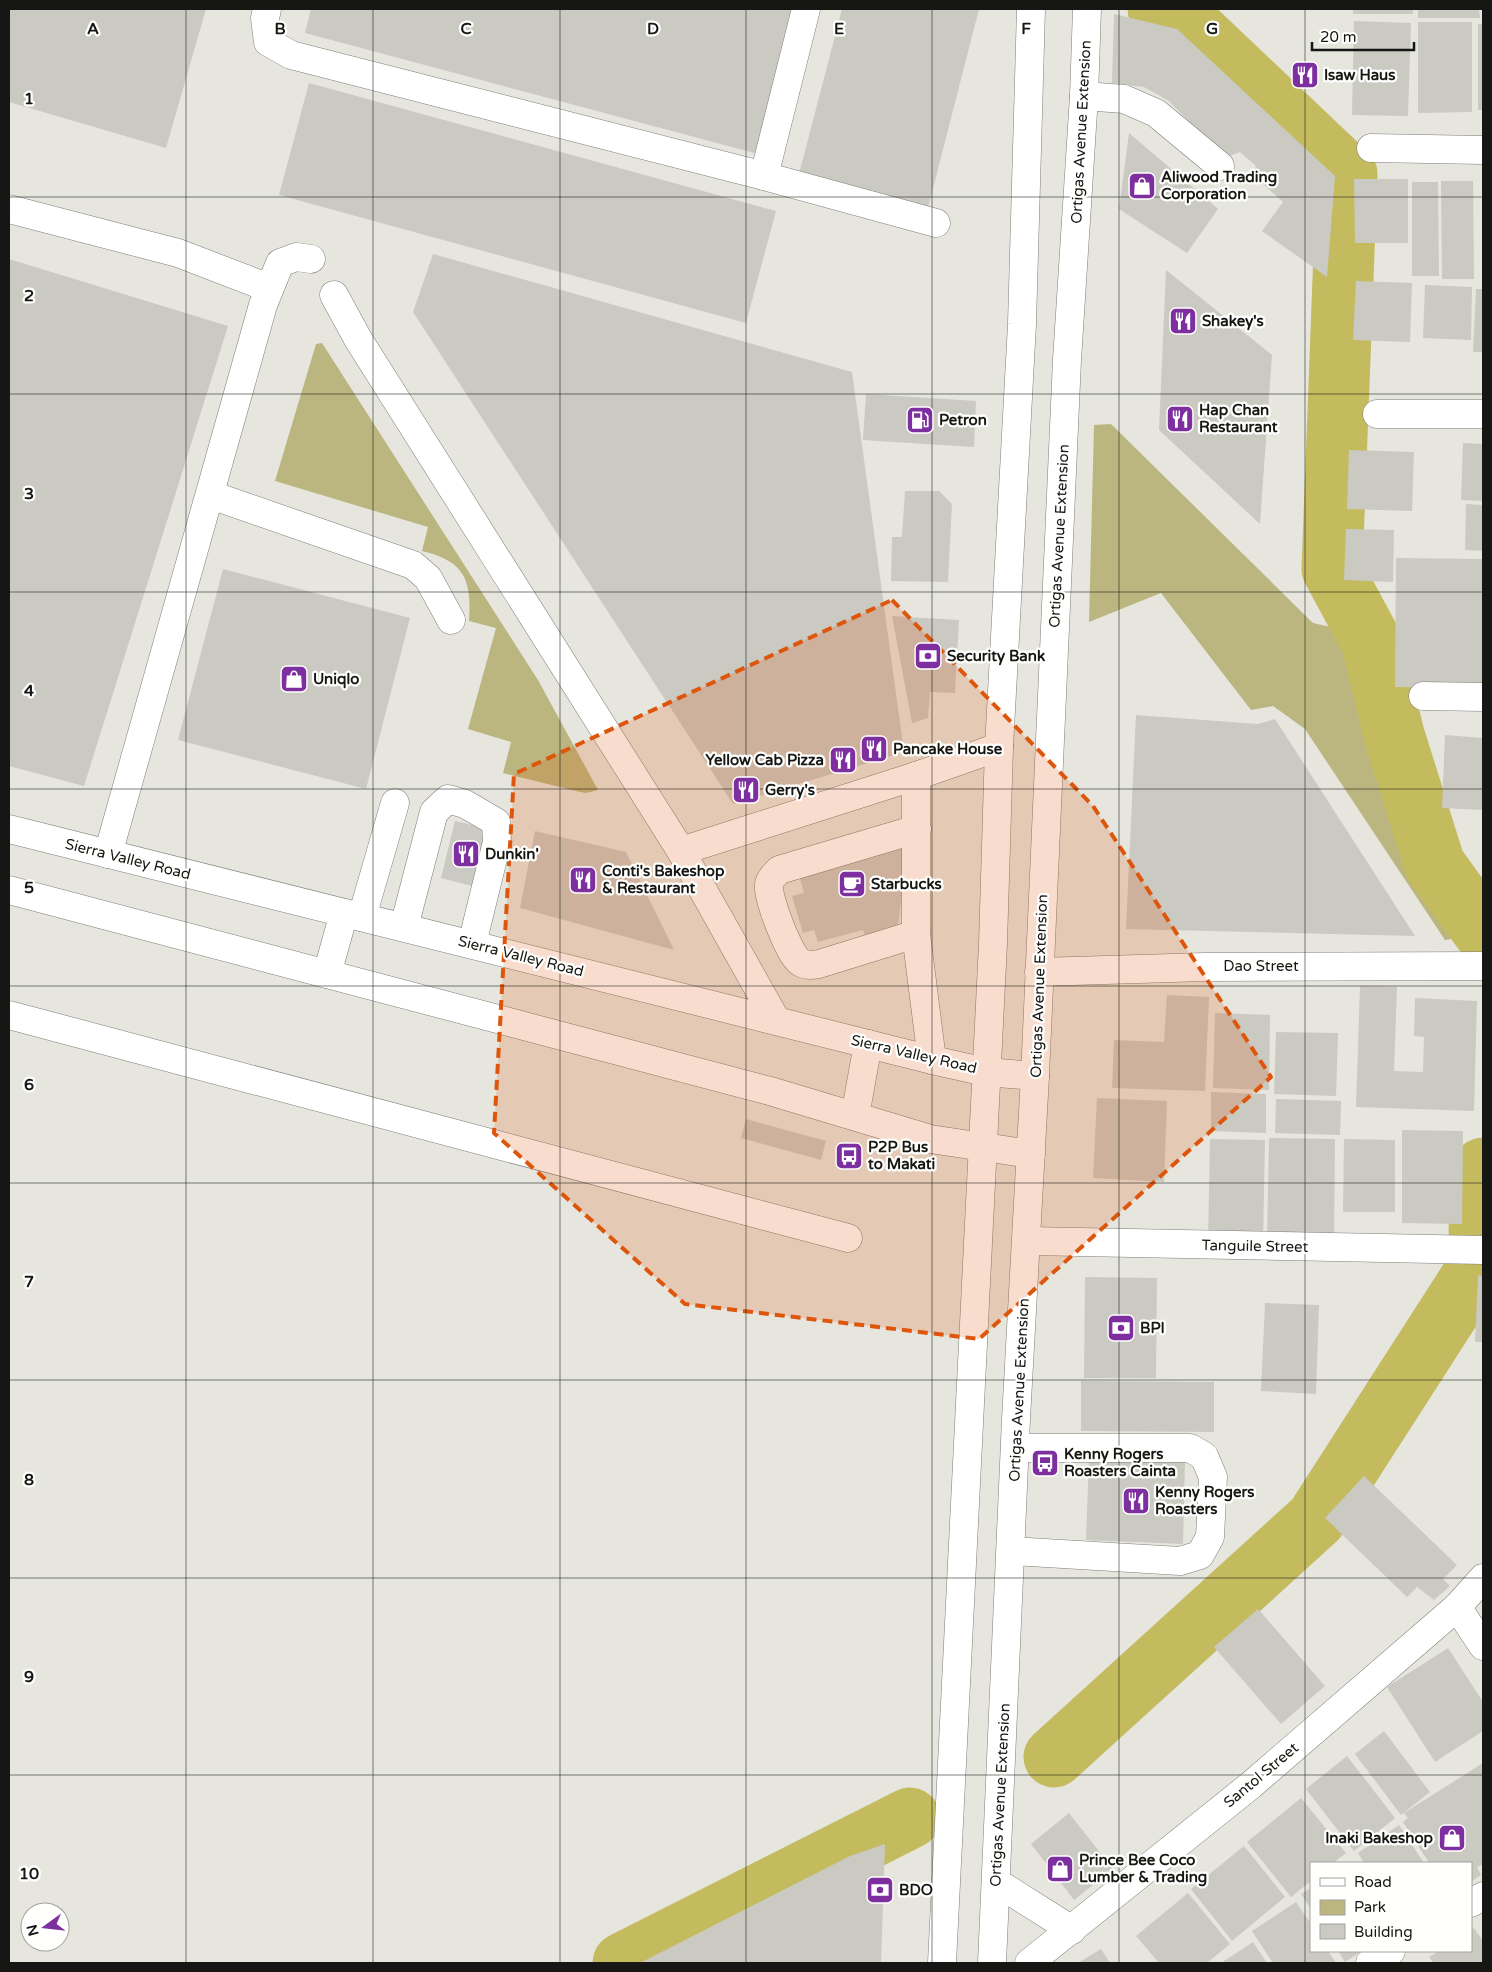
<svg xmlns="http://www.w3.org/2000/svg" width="1492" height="1972" viewBox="0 0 1492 1972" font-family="'Varela Round',sans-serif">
<rect width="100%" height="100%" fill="#e6e6df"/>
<g fill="#bbb67f">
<path d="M322 343 538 680 598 790 586 793 576 791 503 773 511 742 468 729 496 628 469 621C472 579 464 561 422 551L428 527 275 481 316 344Z"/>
<path d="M1111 424 1313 623 1353 632 1427 865 1474 935 1445 940 1305 729 1273 706 1251 710 1161 593 1089 622 1094 425Z"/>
</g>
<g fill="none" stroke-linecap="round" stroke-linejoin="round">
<g stroke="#c4bb5f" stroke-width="61">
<path d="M1158 9 1187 22 1347 174 1332 569 1372 643 1394 735 1435 865 1483 931"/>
<path d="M1479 1230 1483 1168"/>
<path d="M1054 1757 1316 1519 1476 1270"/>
<path d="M623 1963 910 1818"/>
</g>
</g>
<g fill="#cac9c2">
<path d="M9 9H206L166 148 9 102Z"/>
<path d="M311 9H796L758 154 305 33Z"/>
<path d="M842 9H979L928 208 799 174Z"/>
<rect x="1353" y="9" width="60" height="5"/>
<path d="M1418 9H1479L1480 18H1418Z"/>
<path d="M1114 14 1177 29 1335 176 1327 277 1262 231 1283 202 1252 174 1256 166 1240 152 1224 158 1169 101 1144 87 1112 83Z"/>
<path d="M1354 21 1411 23 1408 116 1352 115Z"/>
<path d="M1418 22H1472V112L1418 113Z"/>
<rect x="1478" y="24" width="5" height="86"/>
<path d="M309 83 776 211 746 323 279 195Z"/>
<path d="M1129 133 1218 209 1187 253 1119 209Z"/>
<path d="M1354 179H1408V243H1355Z"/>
<path d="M1441 181H1473L1474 279H1442Z"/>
<path d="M1412 182H1438L1439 276H1412Z"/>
<path d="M433 254 852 372 904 752 733 804 413 312Z"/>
<path d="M9 259 228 326 84 786 9 766Z"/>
<path d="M1166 270 1272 355 1260 524 1159 430Z"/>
<path d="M1356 281 1412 283 1410 342 1353 340Z"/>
<path d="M1425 285 1472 287 1471 340 1423 338Z"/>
<path d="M1476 289H1483V352H1473Z"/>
<path d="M866 394 976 401 974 447 863 440Z"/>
<path d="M1463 443 1483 444V501L1461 500Z"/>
<path d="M1349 450 1414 452 1412 511 1347 509Z"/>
<path d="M905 491H939L952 504 948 582 891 581 892 537H902Z"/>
<path d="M1466 504 1483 505V551L1465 550Z"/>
<path d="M1346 529 1394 530 1393 582 1344 580Z"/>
<path d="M1396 558 1483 559V688L1395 687Z"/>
<path d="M223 569 410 618 366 789 178 740Z"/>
<path d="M892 616 959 620 955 693 930 692 928 718 912 723Z"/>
<path d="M1136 715 1258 724 1275 719 1415 936 1126 929Z"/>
<path d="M1445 735 1483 738V810L1442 808Z"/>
<path d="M455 821 490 829 476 887 441 878Z"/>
<path d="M535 831 626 852 674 950 520 908Z"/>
<path d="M908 844 898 926 865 936 863 930 818 942 814 930 803 933 792 896 804 893 799 874Z"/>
<path d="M1360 986 1397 987 1394 1071 1423 1072 1424 1037 1414 1036 1415 998 1477 1001 1474 1111 1356 1107Z"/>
<path d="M1167 995 1209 997 1205 1091 1112 1088 1114 1040 1164 1042Z"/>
<path d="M1215 1013 1270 1015 1269 1090 1213 1088Z"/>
<path d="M1276 1032 1338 1033 1336 1096 1274 1094Z"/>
<path d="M1211 1092 1266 1094V1133L1211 1131Z"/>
<path d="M1097 1098 1167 1101 1164 1182 1093 1178Z"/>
<path d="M1276 1099 1341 1101 1340 1135 1275 1133Z"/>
<path d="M746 1119 826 1141 821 1160 741 1138Z"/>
<path d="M1402 1130 1463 1131 1462 1224 1402 1223Z"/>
<path d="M1269 1138 1335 1139 1334 1243 1267 1242Z"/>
<path d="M1210 1139 1265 1140 1263 1244 1208 1242Z"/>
<path d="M1344 1139 1395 1140V1212H1343Z"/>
<path d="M1478 1275 1483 1276V1342H1475Z"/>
<path d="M1085 1277 1157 1278 1156 1378H1084Z"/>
<path d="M1265 1303 1319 1305 1316 1394 1261 1391Z"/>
<path d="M1081 1381 1214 1382V1432L1081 1431Z"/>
<path d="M1089 1458 1185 1462 1183 1544 1086 1540Z"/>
<path d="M1364 1476 1457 1565 1443 1579 1450 1586 1434 1600 1417 1587 1407 1597 1325 1518Z"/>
<path d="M1258 1609 1325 1686 1281 1724 1214 1647Z"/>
<path d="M1448 1648 1483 1702V1731L1435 1762 1387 1687Z"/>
<path d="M1384 1731 1430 1792 1401 1815 1355 1754Z"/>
<path d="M1347 1756 1395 1818 1354 1851 1306 1789Z"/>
<path d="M1483 1763V1867L1482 1865 1477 1867 1481 1875 1471 1882V1863H1429L1403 1822 1408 1818 1404 1813Z"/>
<path d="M1301 1798 1346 1853 1333 1863H1311V1881L1291 1897 1247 1842Z"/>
<path d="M1069 1813 1113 1869 1074 1900 1031 1844Z"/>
<path d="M1399 1825 1424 1863H1364L1358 1853Z"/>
<path d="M885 1844 881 1963H640L850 1856Z"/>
<path d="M1244 1846 1285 1897 1232 1941 1191 1889Z"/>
<path d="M1311 1888V1909L1301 1894Z"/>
<path d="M1188 1893 1230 1944 1207 1963H1159L1136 1936Z"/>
<path d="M1296 1902 1311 1924V1951H1328L1336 1963H1273L1252 1931Z"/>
<path d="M1474 1928 1483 1941V1963H1434L1429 1957 1439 1951H1471V1930Z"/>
<path d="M1253 1942 1267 1963H1221Z"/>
<path d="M1101 1949 1110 1963H1078Z"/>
<path d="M1338 1951H1362L1345 1962Z"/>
</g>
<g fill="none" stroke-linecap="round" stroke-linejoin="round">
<g stroke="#7e7e78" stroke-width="29">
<g id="minor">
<path d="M267 9 265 18 268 42 291 55 764 176 936 223"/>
<path d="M1084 96 1124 99 1156 113 1220 166"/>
<path d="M1371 148 1483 150"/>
<path d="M764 176 806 9"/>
<path d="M9 209 178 253 269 288"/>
<path d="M334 295 358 339 681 851 776 1020"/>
<path d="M1377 414H1483"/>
<path d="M211 495 413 565 428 578 451 620"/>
<path d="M1423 696 1483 697"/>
<path d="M916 776V934L932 1060"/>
<path d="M9 829 932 1060 986 1072 1035 1076"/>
<path d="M681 851 916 776 999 747"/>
<path d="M108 854 263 305 280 263 296 257 311 259"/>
<path d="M9 890 770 1091 930 1139 1031 1154"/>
<path d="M362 917 395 803"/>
<path d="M404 927 434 812 448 799 465 804 496 822 497 842 472 944"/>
<path d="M916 934 819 964C812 965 806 966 800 962 790 957 767 897 769 885 769 879 776 874 779 870L917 829"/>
<path d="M1039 972 1205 967 1483 966"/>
<path d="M327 974 344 913"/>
<path d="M9 1015 848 1238"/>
<path d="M855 1116 868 1044"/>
<path d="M1028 1241 1483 1250"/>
<path d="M1011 1551 1180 1561 1200 1555 1210 1537 1213 1477 1204 1456 1190 1448H1015"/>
<path d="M1457 1607 1483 1646"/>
<path d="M996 1882 1072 1930"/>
<path d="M1471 1903 1483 1896"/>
<path d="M1029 1963 1251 1785 1457 1607 1483 1578"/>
<path d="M1370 1963 1391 1951"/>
</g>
</g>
<g stroke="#7e7e78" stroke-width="29">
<g id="major">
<path d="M942 1963 993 944 999 747 1022 324 1031 9"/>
<path d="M992 1963 1016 1419 1035 1076 1067 360 1084 96 1087 9"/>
</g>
</g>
<use href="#minor" stroke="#fff" stroke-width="28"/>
<use href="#major" stroke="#fff" stroke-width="28"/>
</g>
<path fill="#de560c" fill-opacity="0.2" stroke="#de560c" stroke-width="4" stroke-dasharray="10 6" stroke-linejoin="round" d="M892 600 1093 806 1271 1077 979 1339 685 1304 494 1133 514 774Z"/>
<path fill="none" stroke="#161614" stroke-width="1" stroke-opacity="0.55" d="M186 9V1963M373 9V1963M560 9V1963M746 9V1963M932 9V1963M1119 9V1963M1305 9V1963M9 197H1483M9 394H1483M9 592H1483M9 789H1483M9 986H1483M9 1183H1483M9 1380H1483M9 1578H1483M9 1775H1483"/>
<defs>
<g id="restaurant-square" transform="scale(1.4375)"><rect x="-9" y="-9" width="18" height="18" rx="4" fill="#7d2f9f" stroke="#fffffe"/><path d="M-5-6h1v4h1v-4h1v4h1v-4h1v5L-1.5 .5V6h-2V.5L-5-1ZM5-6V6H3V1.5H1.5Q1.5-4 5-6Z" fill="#fff"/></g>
<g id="shop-square" transform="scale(1.4375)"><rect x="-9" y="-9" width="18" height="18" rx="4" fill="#7d2f9f" stroke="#fffffe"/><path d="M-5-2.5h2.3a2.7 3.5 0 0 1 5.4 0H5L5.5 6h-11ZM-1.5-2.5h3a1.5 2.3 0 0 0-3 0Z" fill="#fff"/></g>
<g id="fuel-square" transform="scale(1.4375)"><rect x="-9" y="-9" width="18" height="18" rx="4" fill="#7d2f9f" stroke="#fffffe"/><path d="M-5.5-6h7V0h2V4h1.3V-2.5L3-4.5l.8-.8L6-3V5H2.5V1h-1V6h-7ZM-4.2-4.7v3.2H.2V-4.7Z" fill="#fff"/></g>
<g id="bank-square" transform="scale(1.4375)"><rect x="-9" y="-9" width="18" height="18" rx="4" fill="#7d2f9f" stroke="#fffffe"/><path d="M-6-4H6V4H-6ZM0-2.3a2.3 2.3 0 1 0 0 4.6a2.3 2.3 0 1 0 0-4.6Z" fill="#fff"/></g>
<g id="cafe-square" transform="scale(1.4375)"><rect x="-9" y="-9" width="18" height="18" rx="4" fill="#7d2f9f" stroke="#fffffe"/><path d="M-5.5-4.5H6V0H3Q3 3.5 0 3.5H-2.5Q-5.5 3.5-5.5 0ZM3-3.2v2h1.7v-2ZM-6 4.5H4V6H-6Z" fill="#fff"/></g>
<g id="bus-square" transform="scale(1.4375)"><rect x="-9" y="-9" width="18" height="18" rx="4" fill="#7d2f9f" stroke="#fffffe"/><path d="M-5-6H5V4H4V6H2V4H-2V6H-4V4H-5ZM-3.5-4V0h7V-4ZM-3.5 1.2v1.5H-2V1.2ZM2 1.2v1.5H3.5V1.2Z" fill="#fff"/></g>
</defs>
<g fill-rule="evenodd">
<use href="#restaurant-square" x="1305" y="75"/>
<use href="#shop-square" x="1142" y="186"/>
<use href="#restaurant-square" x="1183" y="321"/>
<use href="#restaurant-square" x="1180" y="419"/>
<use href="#fuel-square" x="920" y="420"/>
<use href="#bank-square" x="928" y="656"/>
<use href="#shop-square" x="294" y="679"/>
<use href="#restaurant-square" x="874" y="749"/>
<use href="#restaurant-square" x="843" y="760"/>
<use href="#restaurant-square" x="746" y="790"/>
<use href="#restaurant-square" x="466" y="854"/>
<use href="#restaurant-square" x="583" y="880"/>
<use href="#cafe-square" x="852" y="884"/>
<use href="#bus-square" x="849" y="1156"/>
<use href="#bank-square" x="1121" y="1328"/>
<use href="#bus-square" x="1045" y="1463"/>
<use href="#restaurant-square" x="1136" y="1501"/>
<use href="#shop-square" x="1452" y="1838"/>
<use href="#shop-square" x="1060" y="1869"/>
<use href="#bank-square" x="880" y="1890"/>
</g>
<g text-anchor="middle" stroke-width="4.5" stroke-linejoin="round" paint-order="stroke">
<g font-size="15" font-weight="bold" fill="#161614" stroke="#fffffe" text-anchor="start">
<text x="1324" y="80">Isaw Haus</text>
<text x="1161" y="182">Aliwood Trading<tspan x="1161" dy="17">Corporation</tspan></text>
<text x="1202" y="326">Shakey's</text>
<text x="1199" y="415">Hap Chan<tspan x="1199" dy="17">Restaurant</tspan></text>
<text x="939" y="425">Petron</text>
<text x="947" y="661">Security Bank</text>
<text x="313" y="684">Uniqlo</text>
<text x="893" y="754">Pancake House</text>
<text x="824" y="765" text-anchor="end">Yellow Cab Pizza</text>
<text x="765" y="795">Gerry's</text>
<text x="485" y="859">Dunkin'</text>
<text x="602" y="876">Conti's Bakeshop<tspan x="602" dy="17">&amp; Restaurant</tspan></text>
<text x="871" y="889">Starbucks</text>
<text x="868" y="1152">P2P Bus<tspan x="868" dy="17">to Makati</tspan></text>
<text x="1140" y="1333">BPI</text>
<text x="1064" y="1459">Kenny Rogers<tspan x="1064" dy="17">Roasters Cainta</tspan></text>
<text x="1155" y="1497">Kenny Rogers<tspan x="1155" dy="17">Roasters</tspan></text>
<text x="1433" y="1843" text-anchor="end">Inaki Bakeshop</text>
<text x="1079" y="1865">Prince Bee Coco<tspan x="1079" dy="17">Lumber &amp; Trading</tspan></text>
<text x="899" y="1895">BDO</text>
</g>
<g font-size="15" fill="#161614" stroke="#fffffe">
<text transform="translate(1081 132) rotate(-87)" y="5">Ortigas Avenue Extension</text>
<text transform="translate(1059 536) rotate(-87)" y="5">Ortigas Avenue Extension</text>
<text transform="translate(128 859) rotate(14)" y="5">Sierra Valley Road</text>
<text transform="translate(521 956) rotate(14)" y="5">Sierra Valley Road</text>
<text x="1261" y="971">Dao Street</text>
<text transform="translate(1039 986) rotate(-88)" y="5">Ortigas Avenue Extension</text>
<text transform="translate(914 1054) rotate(13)" y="5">Sierra Valley Road</text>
<text transform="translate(1255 1246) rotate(1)" y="5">Tanguile Street</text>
<text transform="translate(1019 1390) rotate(-87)" y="5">Ortigas Avenue Extension</text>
<text transform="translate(1261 1775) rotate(-40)" y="5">Santol Street</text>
<text transform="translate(1000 1795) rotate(-87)" y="5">Ortigas Avenue Extension</text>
</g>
</g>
<g font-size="16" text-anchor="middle" font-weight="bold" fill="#161614" stroke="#fffffe" stroke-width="4.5" stroke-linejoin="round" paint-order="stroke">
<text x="93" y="34">A</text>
<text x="280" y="34">B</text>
<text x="466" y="34">C</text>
<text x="653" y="34">D</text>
<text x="839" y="34">E</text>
<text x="1026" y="34">F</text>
<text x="1212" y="34">G</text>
<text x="29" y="104">1</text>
<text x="29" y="301">2</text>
<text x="29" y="499">3</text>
<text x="29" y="696">4</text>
<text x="29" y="893">5</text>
<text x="29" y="1090">6</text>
<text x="29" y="1287">7</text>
<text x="29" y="1485">8</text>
<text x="29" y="1682">9</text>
<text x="29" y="1879">10</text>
</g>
<rect width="1492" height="1972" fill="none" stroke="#161614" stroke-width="20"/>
<rect x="1310" y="1862" width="162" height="90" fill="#fffffe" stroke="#a2a2a0"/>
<rect x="1320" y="1878" width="25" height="8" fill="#ffffff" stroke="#a2a2a0"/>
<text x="1354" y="1887" font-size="15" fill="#161614">Road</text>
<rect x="1320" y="1900" width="25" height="15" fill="#bbb67f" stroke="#a2a2a0"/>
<text x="1354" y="1912" font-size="15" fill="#161614">Park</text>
<rect x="1320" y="1924" width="25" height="15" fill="#cac9c2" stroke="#a2a2a0"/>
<text x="1354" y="1937" font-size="15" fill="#161614">Building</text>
<g transform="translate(45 1927) rotate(255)"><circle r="24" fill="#fffffe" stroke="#a2a2a0"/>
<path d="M0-4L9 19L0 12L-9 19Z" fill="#7d2f9f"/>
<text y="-8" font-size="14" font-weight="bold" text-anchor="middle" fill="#161614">N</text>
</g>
<path d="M1312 42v8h102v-8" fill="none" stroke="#161614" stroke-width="2.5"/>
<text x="1320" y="42" font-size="15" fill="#161614" stroke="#fffffe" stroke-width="4" paint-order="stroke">20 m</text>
</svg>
